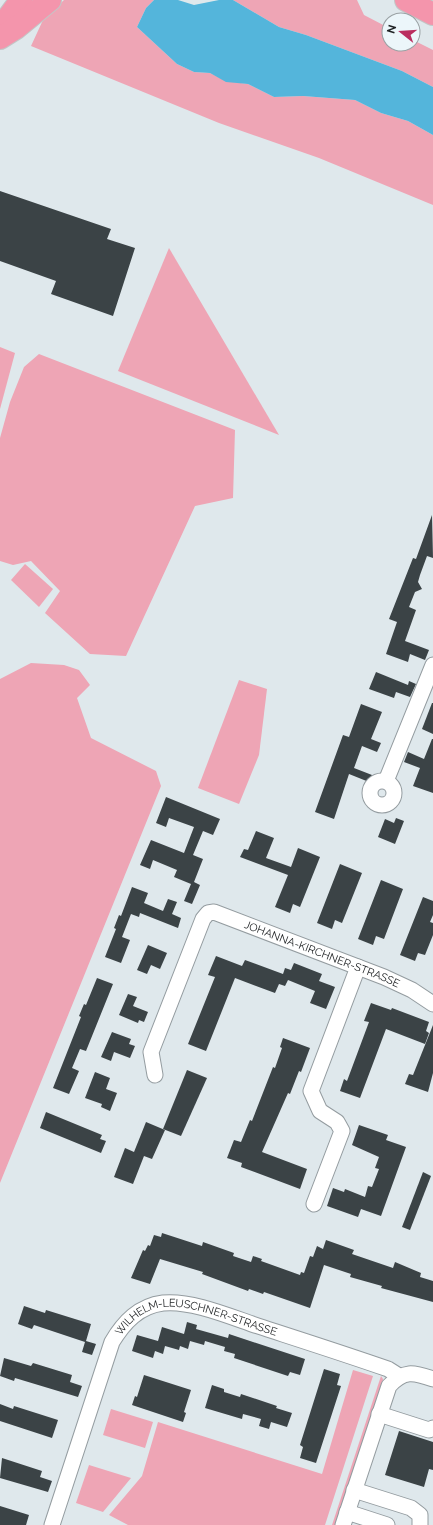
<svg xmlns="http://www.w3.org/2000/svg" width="433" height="1525" viewBox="0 0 433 1525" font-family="Raleway,sans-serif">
<rect width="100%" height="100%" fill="#dfe8ec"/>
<g fill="#eea5b5">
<path d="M64 0H154L146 8 137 27 177 64 194 72 210 73 226 81 248 84 274 97 303 96 355 100 381 113 408 121 433 135V205L319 158 219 123 31 46 43 20Z"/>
<path d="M233 0H357L364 15 389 28V44H413V40L433 50V87L402 71 306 35 279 27Z"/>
<path d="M169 248 279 435 118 371Z"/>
<path d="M0 347 15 353 0 409Z"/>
<path d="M39 354 235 430 233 498 195 506 126 656 90 654 45 613 60 591 31 561 13 565 0 561V438L10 402 24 367Z"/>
<path d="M25 564 53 589 39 607 11 580Z"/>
<path d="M31 663 64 665 79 670 90 685 77 698 91 738 156 771 161 786 0 1183V679Z"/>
<path d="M239 680 267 689 259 755 239 804 198 788Z"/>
<path d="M353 1370 373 1376 325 1525H128L109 1515 142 1476 158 1422 322 1474Z"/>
<path d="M381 1376 383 1379 382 1389 338 1525H332Z"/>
<path d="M111 1409 153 1422 145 1448 103 1435Z"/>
<path d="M89 1465 131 1478 103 1512 76 1503Z"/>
</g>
<path fill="#54b5db" d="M154 0H178L194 5 219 0H233L279 27 306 35 402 71 433 87V135L408 121 381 113 355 100 303 96 274 97 248 84 226 82 210 73 194 72 177 64 137 27 146 8Z"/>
<g fill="#3b4346">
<path d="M0 191 111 229 107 239 135 248 113 316 51 294 56 281 0 261Z"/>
<path d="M432 515 433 558 427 556 420 575 418 582 422 589 415 592 409 607 416 610 405 641 429 650 425 660 410 654 408 662 386 654 397 622 389 619 413 558 416 559Z"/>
<path d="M376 672 408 685 409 681 416 684 410 697 396 692 394 698 369 689Z"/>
<path d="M432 703H433V734L422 729Z"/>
<path d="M361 704 382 712 371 739 381 743 377 752 362 746 354 768 372 775 369 782 349 774 334 819 315 812 343 735 349 737Z"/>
<path d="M432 739H433V793L413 786 420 768 404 762 408 752 424 759Z"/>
<path d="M166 797 220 819 213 835 203 831 193 855 203 859 194 882 200 885 192 904 184 901 191 884 174 877 177 870 153 860 150 869 140 865 151 840 184 853 194 827 169 818 166 827 156 823Z"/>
<path d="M396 818 404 821 395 844 378 837 385 819 394 823Z"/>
<path d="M256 831 274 838 266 858 291 867 298 848 320 857 300 907 293 904 290 913 275 907 288 875 240 857 244 849 248 850Z"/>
<path d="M340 864 362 873 342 923 335 920 332 929 317 923Z"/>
<path d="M381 880 403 889 384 939 376 936 373 945 358 939Z"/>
<path d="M132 887 148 893 144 903 163 911 168 899 177 902 172 914 181 918 178 928 140 913 139 917 131 914 122 937 130 940 121 963 105 957 116 929 114 928 119 915 121 916Z"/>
<path d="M423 897 433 901V915L430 922 433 923V935L425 955 418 953 415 961 400 955Z"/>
<path d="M148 945 167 953 160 969 151 965 147 974 137 970Z"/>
<path d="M216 956 242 966 245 960 283 974 285 968 291 970 294 963 322 974 319 981 335 987 326 1009 310 1003 315 991 288 980 285 986 279 984 275 993 235 978 206 1051 188 1044 215 977 208 975Z"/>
<path d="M97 978 113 984 86 1051 80 1049 72 1068 79 1071 69 1094 53 1088 81 1017 79 1016 84 1004 86 1005Z"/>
<path d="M128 994 137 997 133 1006 148 1012 144 1022 139 1020 138 1023 119 1015Z"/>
<path d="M371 1003 391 1010 392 1008 429 1022 426 1031 429 1033 425 1044 386 1029 360 1098 340 1091 344 1079 347 1081 369 1022 364 1021Z"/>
<path d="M433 1025V1073L428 1092 405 1084 409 1074 413 1075Z"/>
<path d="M112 1032 131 1039 129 1044 135 1046 130 1058 114 1052 111 1061 101 1057Z"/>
<path d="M283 1038 310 1048 301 1072 299 1071 290 1094 288 1093 262 1152 307 1169 300 1189 241 1167 242 1163 227 1158 234 1140 241 1142 250 1120 252 1121 273 1067 275 1068 282 1048 280 1047Z"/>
<path d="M187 1070 207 1078 181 1136 163 1129Z"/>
<path d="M95 1072 110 1078 106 1089 117 1093 110 1111 101 1107 102 1104 85 1098Z"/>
<path d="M46 1112 102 1135 100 1139 106 1141 101 1153 40 1128Z"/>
<path d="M146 1122 165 1130 152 1159 144 1156 133 1184 114 1177 125 1148 134 1152Z"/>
<path d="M359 1125 388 1135 386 1140 406 1147 381 1216 361 1209 358 1217 327 1206 333 1188 344 1192 345 1189 365 1197 368 1186 372 1187 379 1169 375 1168 379 1157 352 1145Z"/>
<path d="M423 1172 431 1176 410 1230 402 1227Z"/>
<path d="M162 1233 202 1246 203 1242 234 1253 233 1256 251 1262 253 1256 262 1259 261 1261 300 1275 301 1272 304 1273 310 1256 313 1257 317 1246 323 1249 326 1240 354 1250 352 1254 393 1268 395 1262 421 1273 420 1277 433 1281V1302L381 1288 382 1286 350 1277 351 1274 324 1265 310 1308 264 1292 263 1294 249 1289 248 1291 202 1274 203 1272 160 1259 150 1284 131 1278 143 1250 145 1251 148 1245 150 1246 154 1235 161 1237Z"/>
<path d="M24 1306 45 1313 46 1310 91 1324 86 1341 96 1344 92 1355 82 1352 85 1342 34 1325 32 1329 18 1324Z"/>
<path d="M187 1322 197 1325 196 1329 228 1338 229 1334 305 1359 300 1375 290 1372 288 1376 234 1358 235 1354 224 1351 225 1347 205 1341 204 1345 190 1341 188 1349 180 1346 179 1350 165 1346 163 1354 155 1351 153 1358 132 1351 137 1335 158 1341 162 1327 184 1334Z"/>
<path d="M4 1358 31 1366 33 1363 72 1375 70 1382 82 1386 78 1397 15 1378 14 1381 0 1376Z"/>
<path d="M324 1369 340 1374 337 1385 341 1386 316 1463 300 1458 303 1447 300 1445Z"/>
<path d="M144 1375 191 1390 184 1412 186 1413 183 1422 132 1405 135 1396 137 1397Z"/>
<path d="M212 1385 224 1389V1392L240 1397 241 1394 277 1406 276 1408 292 1413 287 1427 271 1422 269 1429 259 1426 261 1419 243 1414 242 1419 205 1408Z"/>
<path d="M0 1404 13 1409 14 1406 58 1420 52 1438 0 1421Z"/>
<path d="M399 1431 433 1442V1470L429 1469 424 1487 385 1475Z"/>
<path d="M2 1458 42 1471 40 1477 52 1481 48 1492 0 1478Z"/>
<path d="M0 1506 29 1515 26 1525H0Z"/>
</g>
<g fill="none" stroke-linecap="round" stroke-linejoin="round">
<g stroke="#949ca0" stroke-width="17">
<g id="minor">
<circle cx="382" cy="793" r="12"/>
<path d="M386 781 433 665"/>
<path id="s1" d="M155 1075 151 1052 203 919 208 913 214 912 384 977 412 990 433 1004"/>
<path d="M314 1204 342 1131 337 1122 320 1111 311 1091 358 967"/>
<path d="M379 1414 429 1430 433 1428"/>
<path d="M354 1490 411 1508 420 1515V1525"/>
<path d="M347 1512 387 1525"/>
<path id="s2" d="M52 1525 112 1342C124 1322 139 1306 163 1303 192 1300 231 1317 258 1326 301 1340 345 1354 388 1369L399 1376"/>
<path d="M343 1525 389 1386C404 1370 413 1372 433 1379"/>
</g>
</g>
<g stroke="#c4c5c6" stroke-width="24">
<g id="highway">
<path d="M406 0 433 14"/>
<path d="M0 26 7 19 21 0"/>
<path d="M0 38 16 28 50 0"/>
</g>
</g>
<use href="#minor" stroke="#fff" stroke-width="15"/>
<use href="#highway" stroke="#f495ac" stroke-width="22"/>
</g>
<g text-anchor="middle" stroke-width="4" stroke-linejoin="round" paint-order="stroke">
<g font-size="11" fill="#1e2123" stroke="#ecf6fa">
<text dy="4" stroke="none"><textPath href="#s1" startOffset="296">JOHANNA-KIRCHNER-STRASSE</textPath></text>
<text dy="4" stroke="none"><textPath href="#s2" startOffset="290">WILHELM-LEUSCHNER-STRASSE</textPath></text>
</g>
</g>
<g transform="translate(401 32) rotate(287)"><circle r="19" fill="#ecf6fa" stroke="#9aa1a4"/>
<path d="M0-3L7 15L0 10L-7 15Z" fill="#ba2d5f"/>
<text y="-6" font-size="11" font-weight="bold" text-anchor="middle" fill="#1e2123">N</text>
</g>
</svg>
